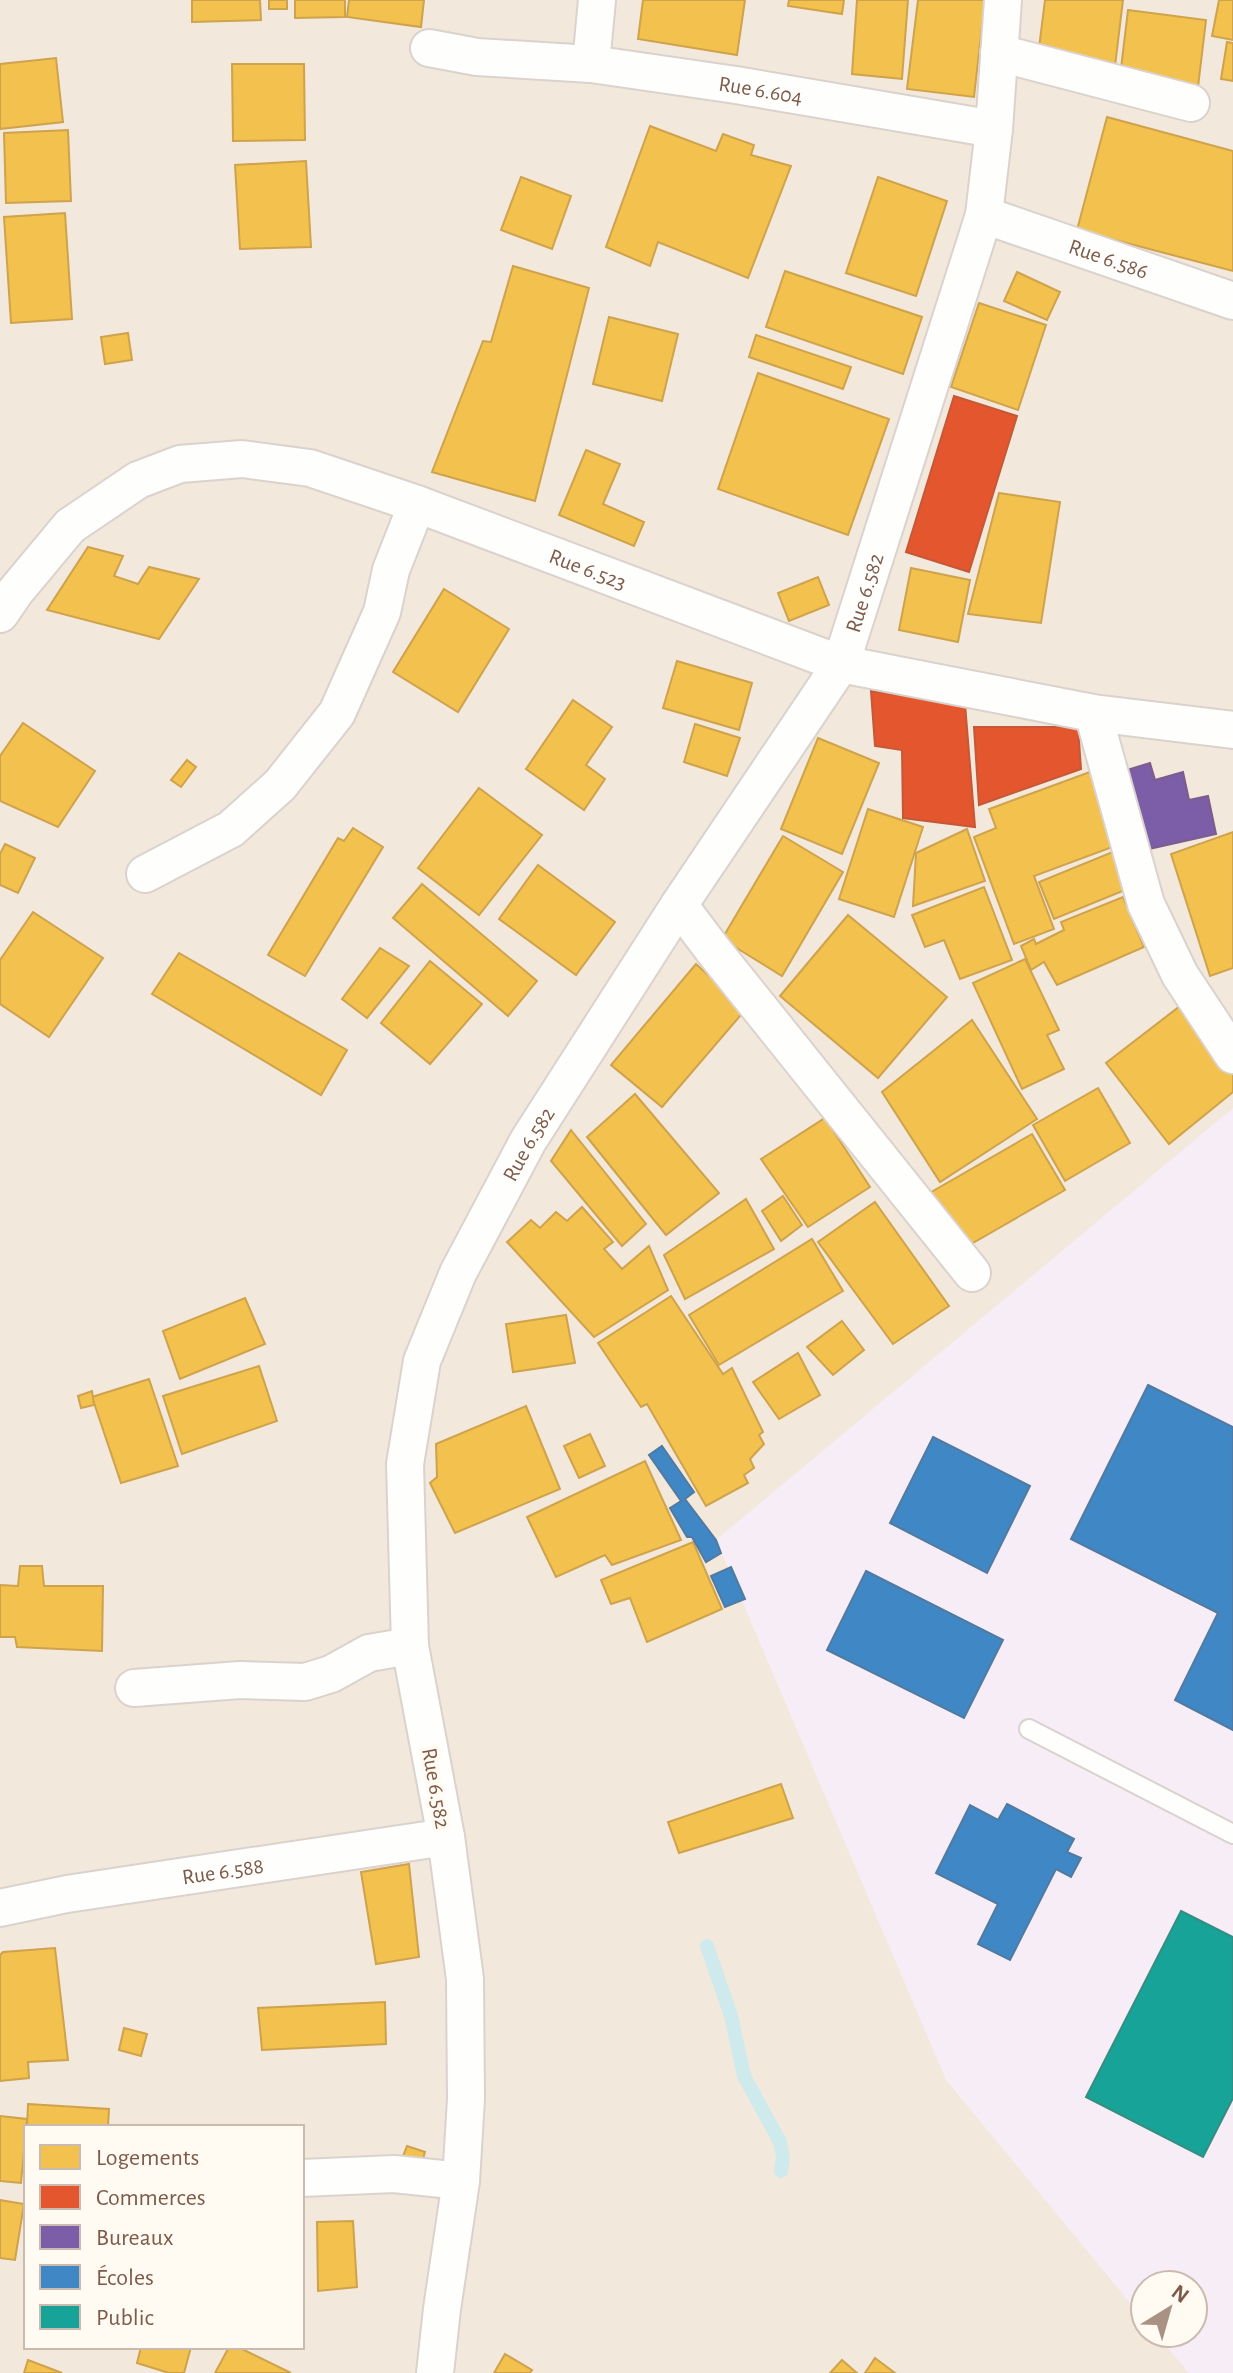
<svg xmlns="http://www.w3.org/2000/svg" width="1233" height="2373" viewBox="0 0 1233 2373" font-family="'Alegreya Sans',sans-serif">
<rect width="100%" height="100%" fill="#faf5ef"/>
<path fill="#f3e8dc" fill-rule="evenodd" d="M0 0H1233V2373H0ZM26 2127H302V2347H26ZM1145 2285H1193V2333H1145Z"/>
<path fill="#f6edf6" d="M1233 1108V2373H1189L1155 2333H1193V2285H1145V2321L946 2080 716 1540Z"/>
<g fill="#f2c14e" stroke="#cfa24c" stroke-width="2">
<path d="M192 0H260L261 20 192 22Z"/>
<rect x="269" y="0" width="18" height="9"/>
<path d="M295 0H345V17L295 18Z"/>
<path d="M349 0H424L421 27 347 17Z"/>
<path d="M643 0H745L737 55 638 39Z"/>
<path d="M789 0H844L842 14 788 6Z"/>
<path d="M857 0H908L902 79 852 74Z"/>
<path d="M918 0H985L974 97 907 89Z"/>
<path d="M1045 0H1123L1115 66 1038 56Z"/>
<path d="M1219 0H1233V40L1212 36Z"/>
<path d="M1128 10 1206 20 1198 87 1120 77Z"/>
<path d="M1227 42 1233 43V81L1221 79Z"/>
<path d="M56 58 63 122 0 129V64Z"/>
<path d="M232 64H304L305 140 233 141Z"/>
<path d="M1107 117 1233 151V271L1077 230Z"/>
<path d="M650 126 716 151 723 134 754 145 751 155 791 166 748 278 658 242 650 266 606 247Z"/>
<path d="M68 130 71 201 6 203 4 133Z"/>
<path d="M306 161 311 247 240 249 235 165Z"/>
<path d="M521 177 571 196 552 249 501 230Z"/>
<path d="M878 177 947 201 916 296 846 273Z"/>
<path d="M65 213 72 319 11 323 4 217Z"/>
<path d="M513 266 589 288 535 501 432 472 483 341 491 342Z"/>
<path d="M785 271 922 317 903 374 766 327Z"/>
<path d="M1017 272 1060 292 1047 320 1004 301Z"/>
<path d="M979 303 1046 325 1018 410 951 387Z"/>
<path d="M609 317 678 334 662 401 593 384Z"/>
<path d="M128 333 132 360 105 364 101 337Z"/>
<path d="M756 335 851 367 843 389 749 357Z"/>
<path d="M758 373 889 419 848 535 718 489Z"/>
<path d="M586 450 620 464 603 504 644 522 634 546 559 515Z"/>
<path d="M999 493 1060 502 1041 623 968 614Z"/>
<path d="M88 547 123 556 114 576 138 584 149 567 199 579 159 639 47 610Z"/>
<path d="M911 568 970 580 958 642 899 630Z"/>
<path d="M818 577 829 605 789 621 778 593Z"/>
<path d="M444 589 509 629 458 712 393 672Z"/>
<path d="M677 661 752 683 739 730 663 708Z"/>
<path d="M573 700 612 727 586 765 605 779 584 810 526 769Z"/>
<path d="M23 723 95 771 58 827 0 801V756Z"/>
<path d="M695 724 740 738 727 776 684 762Z"/>
<path d="M818 738 879 763 842 854 781 829Z"/>
<path d="M187 760 196 767 181 787 171 780Z"/>
<path d="M1098 769 1126 842 1034 876 1054 929 1014 944 974 837 996 828 989 809Z"/>
<path d="M479 788 542 835 479 915 418 868Z"/>
<path d="M868 809 923 827 894 917 839 899Z"/>
<path d="M353 828 383 847 305 976 268 955 338 838 344 841Z"/>
<path d="M967 829 985 881 913 906 916 853Z"/>
<path d="M1233 832V968L1210 976 1171 854Z"/>
<path d="M783 836 843 872 782 976 722 939Z"/>
<path d="M5 844 35 858 18 893 0 885V854Z"/>
<path d="M1120 849 1135 886 1054 919 1039 882Z"/>
<path d="M538 865 615 922 576 975 499 919Z"/>
<path d="M422 884 537 981 508 1016 393 918Z"/>
<path d="M984 887 1012 960 960 979 944 940 925 947 912 915Z"/>
<path d="M1123 897 1144 947 1057 985 1044 962 1031 970 1021 946 1034 939 1036 944 1064 930 1061 922Z"/>
<path d="M33 912 103 958 49 1037 0 1004V960Z"/>
<path d="M848 915 947 997 878 1078 780 996Z"/>
<path d="M380 948 409 966 367 1018 342 999Z"/>
<path d="M179 953 347 1050 321 1095 152 994Z"/>
<path d="M1025 959 1059 1030 1047 1035 1064 1069 1022 1089 973 983Z"/>
<path d="M430 961 482 1004 430 1064 381 1023Z"/>
<path d="M696 964 746 1009 662 1107 611 1065Z"/>
<path d="M1180 1006 1233 1074V1092L1169 1144 1106 1063Z"/>
<path d="M972 1020 1037 1119 940 1182 882 1092Z"/>
<path d="M1098 1088 1130 1143 1065 1181 1033 1125Z"/>
<path d="M635 1094 719 1193 666 1235 587 1137Z"/>
<path d="M825 1118 870 1187 808 1227 761 1159Z"/>
<path d="M571 1130 646 1224 622 1246 551 1161Z"/>
<path d="M1032 1134 1065 1190 959 1251 926 1195Z"/>
<path d="M783 1196 802 1225 781 1241 762 1211Z"/>
<path d="M746 1199 774 1249 685 1299 664 1255Z"/>
<path d="M875 1202 949 1306 893 1344 818 1242Z"/>
<path d="M582 1207 613 1242 604 1249 622 1269 649 1246 668 1290 594 1337 507 1242 531 1220 540 1228 556 1212 567 1221Z"/>
<path d="M812 1239 843 1291 719 1365 689 1315Z"/>
<path d="M671 1296 723 1374 732 1368 763 1432 759 1435 764 1444 750 1459 754 1468 744 1475 748 1483 706 1506 647 1404 641 1407 598 1343Z"/>
<path d="M245 1298 265 1344 180 1379 163 1331Z"/>
<path d="M566 1315 575 1363 513 1372 506 1324Z"/>
<path d="M842 1321 864 1350 833 1375 807 1347Z"/>
<path d="M798 1353 820 1395 779 1419 753 1382Z"/>
<path d="M259 1366 277 1421 182 1454 163 1396Z"/>
<path d="M149 1379 178 1466 121 1483 92 1397Z"/>
<path d="M92 1391 94 1405 81 1408 78 1396Z"/>
<path d="M526 1406 560 1489 455 1533 430 1483 437 1477 436 1444Z"/>
<path d="M590 1434 605 1466 579 1478 564 1446Z"/>
<path d="M645 1461 681 1540 612 1565 605 1555 556 1577 527 1517Z"/>
<path d="M693 1542 722 1609 647 1642 630 1598 611 1604 601 1580Z"/>
<path d="M20 1566H42L44 1586H103L102 1651 17 1647 15 1637H0V1585L18 1586Z"/>
<path d="M781 1784 793 1818 679 1853 668 1822Z"/>
<path d="M409 1864 419 1957 376 1964 361 1872Z"/>
<path d="M55 1948 68 2060 28 2062 29 2078 0 2081V1955L3 1952Z"/>
<path d="M385 2002 386 2044 262 2050 258 2008Z"/>
<path d="M124 2028 147 2034 141 2056 119 2050Z"/>
<path d="M28 2104 109 2109 108 2127H27Z"/>
<path d="M0 2116 27 2119 21 2183 0 2181Z"/>
<path d="M407 2146 425 2152 421 2166 402 2159Z"/>
<path d="M0 2200 24 2204 15 2260 0 2258Z"/>
<path d="M353 2221 357 2287 318 2291 317 2222Z"/>
<path d="M141 2347H191L184 2373H169L137 2363Z"/>
<path d="M229 2347H238L291 2373H215Z"/>
<path d="M505 2354 532 2370 530 2373H494Z"/>
<path d="M875 2358 895 2373H865Z"/>
<path d="M28 2360 62 2373H24Z"/>
<path d="M842 2360 857 2373H830Z"/>
</g>
<g fill="#e4572e" stroke="#c55836" stroke-width="2">
<path d="M954 396 1017 416 969 572 906 552Z"/>
<path d="M871 691 965 704 975 827 903 818 902 750 875 746Z"/>
<path d="M974 727H1078L1081 769 979 805Z"/>
</g>
<path fill="#7b5ea7" stroke="#7c5d8b" stroke-width="2" d="M1150 763 1155 780 1183 772 1189 800 1208 796 1216 834 1140 851 1124 771Z"/>
<g fill="#3f88c5" stroke="#527aa0" stroke-width="2">
<path d="M1148 1385 1233 1427V1730L1175 1700 1218 1613 1071 1539Z"/>
<path d="M933 1437 1030 1486 987 1573 890 1523Z"/>
<path d="M662 1446 694 1492 685 1499 716 1540 721 1553 706 1562 692 1537H687L670 1508 681 1501 649 1455Z"/>
<path d="M731 1567 745 1599 725 1607 711 1576Z"/>
<path d="M866 1571 1003 1640 964 1718 827 1650Z"/>
<path d="M1007 1804 1074 1839 1067 1852 1081 1858 1071 1877 1056 1869 1010 1960 978 1944 998 1904 936 1873 970 1805 998 1820Z"/>
</g>
<path fill="#17a398" stroke="#368d80" stroke-width="2" d="M1181 1911 1233 1937V2098L1203 2157 1086 2097Z"/>
<g fill="none" stroke-linecap="round" stroke-linejoin="round">
<path stroke="#ceeaed" stroke-width="14" d="M707 1946 731 2016 744 2076 780 2142 783 2157 781 2171"/>
<g stroke="#dad2cc" stroke-width="22">
<path id="service" d="M1029 1729 1233 1834"/>
</g>
<g stroke="#dad2cc" stroke-width="40">
<g id="minor">
<path id="s1" d="M597 0 591 64 736 85 994 129"/>
<path d="M429 48 477 57 591 64"/>
<path d="M999 53 1191 103"/>
<path id="s2" d="M984 215 1233 301"/>
<path id="s3" d="M0 614 15 592 70 526 138 480 180 464 242 459 310 468 417 504 841 664 1093 713 1233 730"/>
<path d="M1093 713 1146 904 1180 975 1233 1055"/>
<path d="M145 874 231 829 280 785 337 713 382 612 391 570 417 504"/>
<path d="M679 905 713 950 972 1273"/>
<path d="M134 1688 240 1680 305 1682 331 1674 369 1653 410 1646"/>
<path id="s4" d="M0 1908 67 1894 446 1837"/>
<path d="M302 2178 394 2174 461 2181"/>
<path id="s5" d="M435 2373 442 2309 461 2181 466 2099 465 1979 446 1837 410 1646 405 1464 422 1361 458 1273 528 1141 679 905 841 664 984 215 994 129 1003 0"/>
</g>
</g>
<use href="#service" stroke="#fefefd" stroke-width="18"/>
<use href="#minor" stroke="#fefefd" stroke-width="36"/>
</g>
<g text-anchor="middle" stroke-width="8" stroke-linejoin="round" paint-order="stroke">
<g font-size="22" fill="#7e5b49" stroke="#fffaf2">
<text dy="8" stroke="none"><textPath href="#s1" startOffset="236">Rue 6.604</textPath></text>
<text dy="8" stroke="none"><textPath href="#s2" startOffset="132">Rue 6.586</textPath></text>
<text dy="8" stroke="none"><textPath href="#s3" startOffset="666">Rue 6.523</textPath></text>
<text dy="8" stroke="none"><textPath href="#s5" startOffset="1910">Rue 6.582</textPath></text>
<text dy="8" stroke="none"><textPath href="#s5" startOffset="1262">Rue 6.582</textPath></text>
<text transform="translate(437 1788) rotate(80)" y="8">Rue 6.582</text>
<text dy="8" stroke="none"><textPath href="#s4" startOffset="226">Rue 6.588</textPath></text>
</g>
</g>
<rect x="24" y="2125" width="280" height="224" fill="#fffaf2" stroke="#cbbaae" stroke-width="2"/>
<rect x="40" y="2145" width="40" height="24" fill="#f2c14e" stroke="#cbbaae" stroke-width="2"/>
<text x="96" y="2165" font-size="24" fill="#7e5b49">Logements</text>
<rect x="40" y="2185" width="40" height="24" fill="#e4572e" stroke="#cbbaae" stroke-width="2"/>
<text x="96" y="2205" font-size="24" fill="#7e5b49">Commerces</text>
<rect x="40" y="2225" width="40" height="24" fill="#7b5ea7" stroke="#cbbaae" stroke-width="2"/>
<text x="96" y="2245" font-size="24" fill="#7e5b49">Bureaux</text>
<rect x="40" y="2265" width="40" height="24" fill="#3f88c5" stroke="#cbbaae" stroke-width="2"/>
<text x="96" y="2285" font-size="24" fill="#7e5b49">Écoles</text>
<rect x="40" y="2305" width="40" height="24" fill="#17a398" stroke="#cbbaae" stroke-width="2"/>
<text x="96" y="2325" font-size="24" fill="#7e5b49">Public</text>
<g transform="translate(1169 2309) rotate(37)"><circle r="38" fill="#fffaf2" stroke="#cbbaae" stroke-width="2"/>
<path d="M0-6L14 30L0 20L-14 30Z" fill="#a99183"/>
<text y="-12" font-size="22" font-weight="bold" text-anchor="middle" fill="#7e5b49">N</text>
</g>
</svg>
